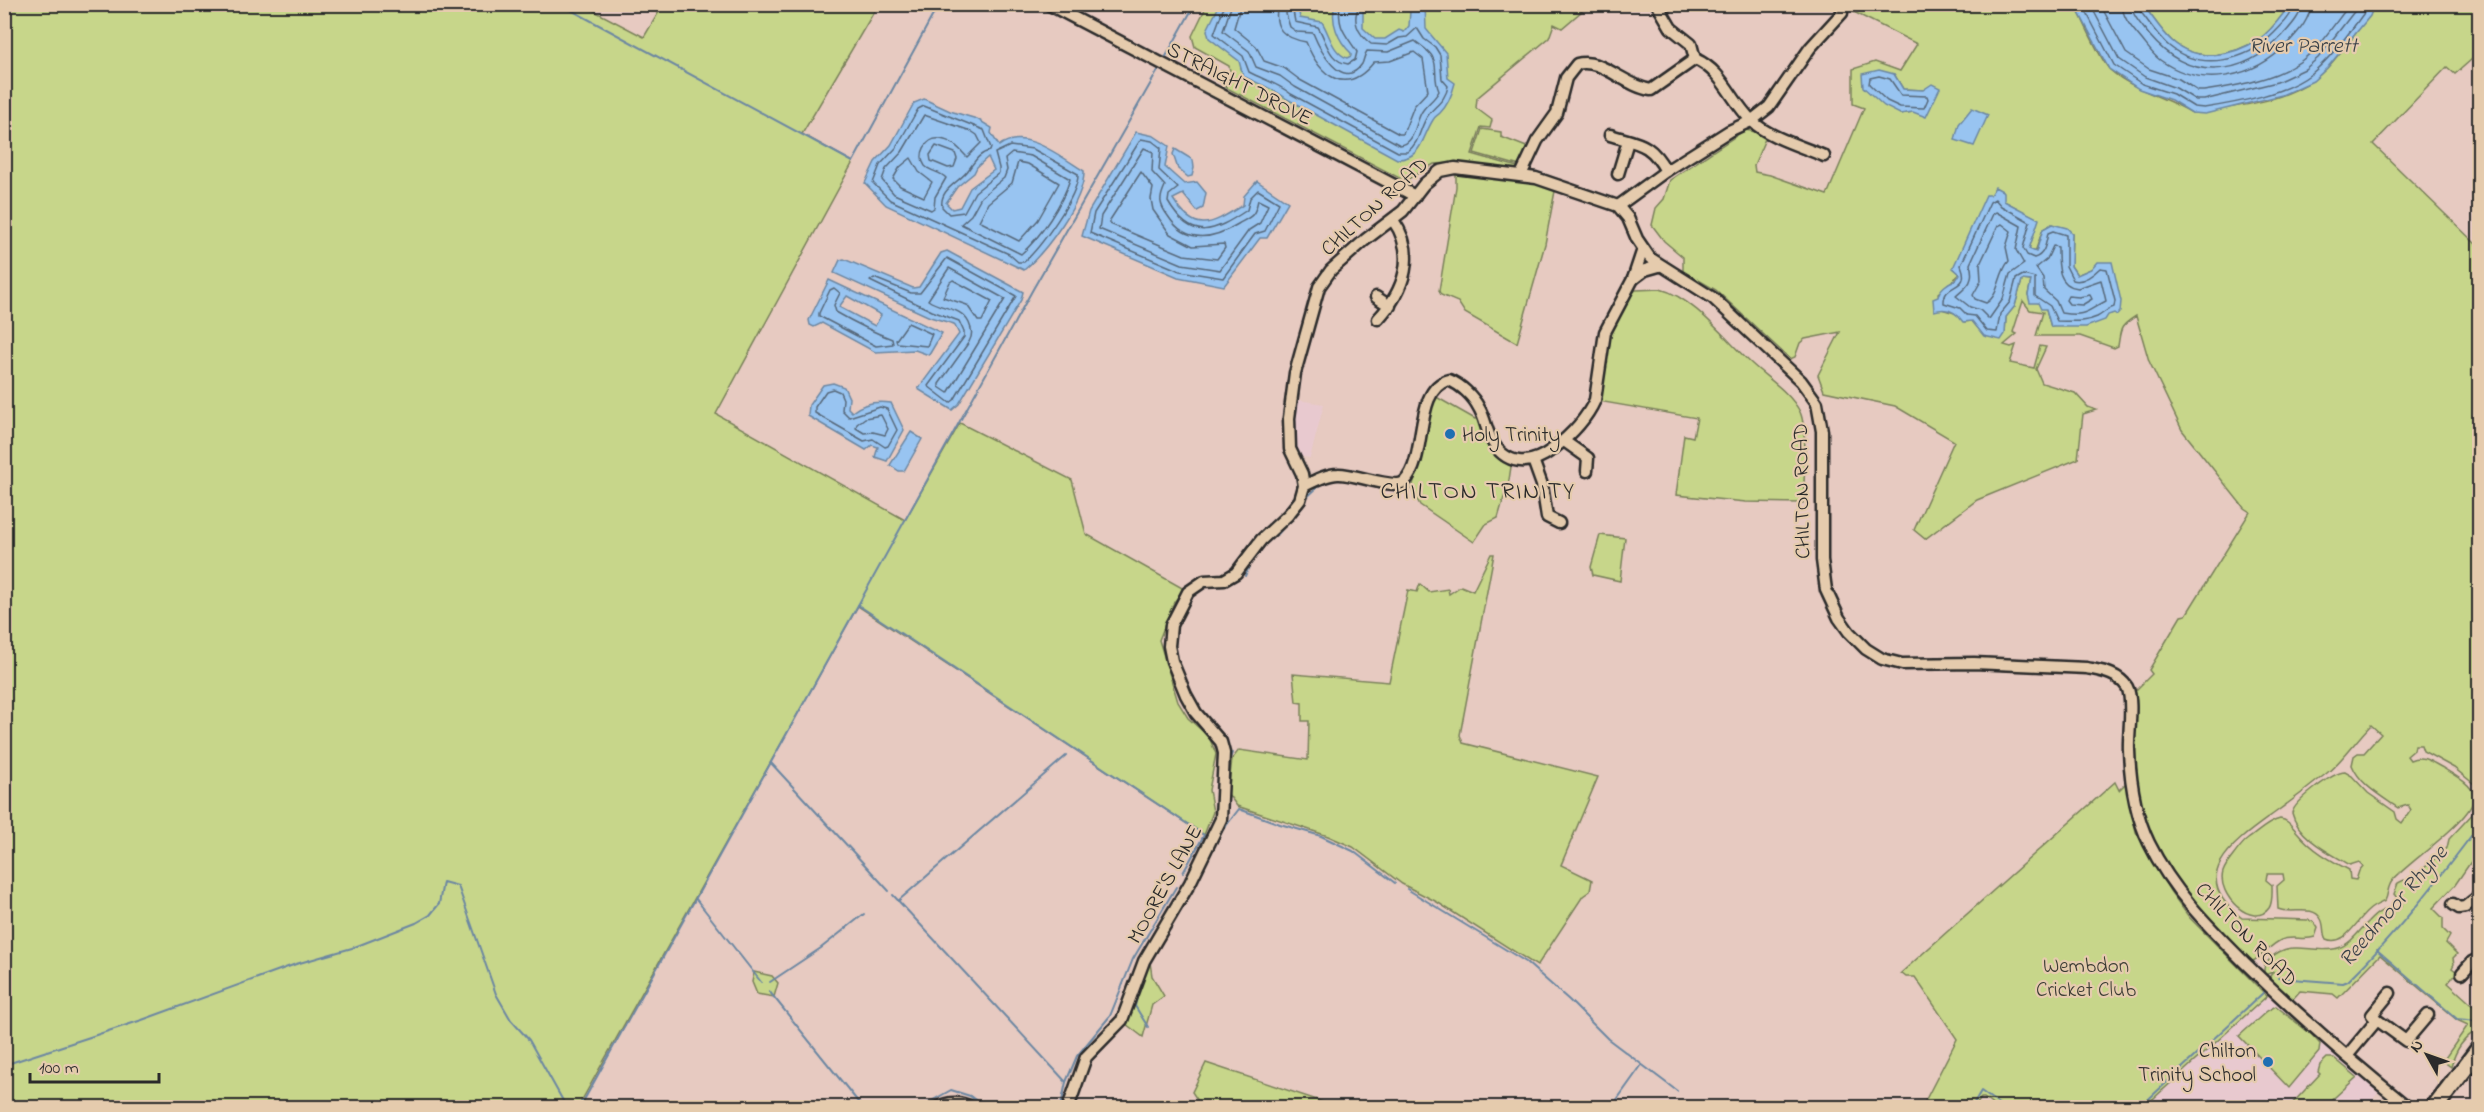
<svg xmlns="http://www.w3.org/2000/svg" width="2484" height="1112" viewBox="0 0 2484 1112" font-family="'Indie Flower',sans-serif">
<rect width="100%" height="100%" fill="#e7cac1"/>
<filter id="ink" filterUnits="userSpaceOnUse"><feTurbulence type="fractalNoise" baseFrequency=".0167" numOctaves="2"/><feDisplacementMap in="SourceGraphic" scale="12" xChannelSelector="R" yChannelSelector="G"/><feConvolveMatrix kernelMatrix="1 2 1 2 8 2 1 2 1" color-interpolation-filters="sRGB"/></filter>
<g filter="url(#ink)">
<g fill="#e8c9cf">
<path d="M1291 399 1324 404 1310 458 1292 455Z"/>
<path d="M2267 996 2309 1031 2378 1093 2366 1107 2144 1108Z"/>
</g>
<g fill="#c7d68a" stroke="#79805a" stroke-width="1.5" fill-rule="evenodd">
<path d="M5 5H583L644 37 663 5H878L802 134 853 162 716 414 905 520 960 423 1072 480 1086 534 1184 589 1174 602 1159 640 1178 702 1188 718 1209 737 1216 754 1209 790 1213 812 1204 835 858 606 578 1107 5 1108Z"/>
<path d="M1207 5H1589L1562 28 1554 24 1549 38 1477 98 1476 108 1492 120 1490 128 1481 127 1472 154 1521 168 1519 175 1554 184 1555 191 1545 244 1517 343 1465 313 1458 302 1441 295 1439 291 1456 187V172L1451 163 1434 164 1405 181 1225 87 1231 76 1229 66 1195 47 1192 36Z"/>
<path d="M1840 5H2075C2083 19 2100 60 2110 70 2134 91 2166 97 2192 113 2232 107 2278 104 2313 80 2327 71 2337 56 2348 43 2358 30 2368 19 2374 5H2479V53L2455 74 2447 67 2373 144 2479 247V788L2454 768 2423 751 2421 745H2415L2414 750 2407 756 2410 760C2423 754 2431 762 2443 768 2452 774 2471 783 2474 795 2478 816 2407 863 2393 880 2387 886 2389 893 2385 901 2379 904 2373 906 2368 911 2356 921 2345 947 2326 939 2322 933 2325 926 2321 919 2313 904 2291 915 2278 909L2277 886 2284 880 2283 874H2267L2266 880 2272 885C2272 892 2273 902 2269 908 2253 930 2216 895 2223 872 2225 866 2229 861 2233 856 2238 850 2241 844 2248 839 2258 832 2269 821 2280 819 2289 820 2292 827 2298 833 2312 850 2330 860 2349 870L2350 879 2356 880 2359 871 2363 866 2359 862 2350 865C2330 853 2298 838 2292 813 2295 801 2333 772 2345 772L2352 776 2368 793 2395 812 2397 819 2402 823 2411 810 2408 805 2398 808C2381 796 2360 785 2352 765L2354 756 2358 753H2364L2381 734 2371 725C2356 740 2344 759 2327 773 2311 786 2294 799 2276 812 2238 840 2183 874 2242 918L2308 920 2314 922 2318 928 2315 937C2303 941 2292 935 2281 940 2270 945 2263 956 2253 961L2246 959C2205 917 2168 879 2147 823 2143 813 2138 803 2136 793 2130 760 2133 725 2134 692L2152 674 2149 670 2181 616 2186 615 2250 512 2244 508 2182 430 2149 361 2136 316C2119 327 2121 328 2118 346L2114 348 2080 336H2036L2043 312 2030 310 2023 301 2013 332 2017 334 2004 345 2011 347 2016 345 2010 363 2034 368 2040 346 2046 347 2036 369 2042 383 2075 393 2088 407 2096 410 2083 414 2078 459 1977 500 1925 539 1914 530 1954 441 1895 406 1824 391 1818 375 1840 332 1805 339 1800 343 1795 357 1790 359 1716 290 1683 271V257L1664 241 1652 225 1656 208 1664 199 1670 180 1745 130 1767 134 1754 165 1755 172 1770 175 1827 195 1864 108 1853 104V69L1875 62 1900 71 1917 44ZM1894 74 1903 89 1923 90 1913 112 1900 114ZM2004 201 2038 219 2029 249 2035 252 2043 229 2052 224 2072 233 2071 266 2077 275 2091 269 2114 313 2051 327 2046 309 2028 295 2031 281 2022 280 2015 306 2006 317 2005 333 1978 328 1972 321 1964 322 1958 314 1941 309 1938 293 1960 274 1954 268 1972 230Z"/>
<path d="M2143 5H2290C2281 16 2272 31 2259 39 2233 56 2197 63 2172 41 2161 31 2152 16 2143 5Z"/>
<path d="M1482 129 1501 132V137L1529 148 1520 166 1474 153Z"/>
<path d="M1660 289C1693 297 1727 341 1752 364 1767 378 1791 393 1800 412 1808 429 1804 483 1803 503L1746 502 1676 495 1684 435 1693 437 1697 418 1598 401 1610 332 1631 294 1636 290Z"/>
<path d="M1431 394 1475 419 1480 415 1483 432 1501 461 1506 458 1512 460 1509 480 1498 518 1486 524 1474 542 1420 505 1412 490Z"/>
<path d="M1600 535 1625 538 1620 581 1593 575 1591 567Z"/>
<path d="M1491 554H1494L1460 735 1463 743 1598 777 1561 865 1592 880 1590 891 1583 896 1537 966 1437 902 1402 884 1353 847 1328 836 1237 806 1228 794 1232 759 1239 750 1308 760 1309 721H1302V703L1296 702 1293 674 1389 682 1408 590 1417 592 1420 584 1429 592 1448 589 1449 594 1461 586 1473 591Z"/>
<path d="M2115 782 2119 790 2126 783 2136 832 2170 891 2189 917 2267 996 2144 1107H1995L1984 1098H1981L1975 1107H1922L1957 1039 1915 977H1906L1901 973Z"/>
<path d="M2479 807V850L2455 885 2433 908 2443 918V929L2450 936 2446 943 2457 954 2453 958 2454 964 2452 968 2457 972 2448 983 2479 1011V1029C2464 1037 2455 1050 2451 1067L2443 1061 2468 1025 2457 1020 2380 955 2338 998 2333 994 2300 991 2292 1000 2268 979 2273 972 2267 974 2266 978C2262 969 2264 965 2271 958 2291 938 2314 955 2338 948 2361 941 2371 903 2398 909L2402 904 2394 894 2398 883 2404 880 2408 882 2447 848 2449 839Z"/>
<path d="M1150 962 1152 976 1164 996 1152 1005 1143 1037 1126 1024 1143 974Z"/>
<path d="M754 972 772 976 778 983 774 997 757 994 752 982Z"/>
<path d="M2276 1006 2312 1035 2320 1044 2319 1052 2289 1088 2239 1036 2267 1011Z"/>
<path d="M2327 1058H2334L2357 1077 2324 1107H2289L2320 1074 2318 1072 2320 1065Z"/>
<path d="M1206 1063 1335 1106 1339 1107H1202L1192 1092Z"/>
</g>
<g fill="#98c4f1" stroke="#6c87a2" stroke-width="1.5" fill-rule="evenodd">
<path d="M1220 4 1320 5 1299 12 1300 18 1322 22C1330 35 1332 52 1347 58L1351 56V53C1338 41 1330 21 1335 5H1368L1363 12V28L1375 39H1385L1399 30 1404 32 1409 26 1410 11C1403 6 1394 9 1386 5H1425L1426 29 1446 53 1448 78 1455 83C1452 95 1448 105 1440 113 1437 116 1435 116 1433 120 1422 137 1422 159 1397 159L1287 99C1273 88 1258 84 1243 76L1239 61 1209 38 1207 30Z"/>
<path d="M2075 5H2143C2152 16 2161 31 2172 41 2197 63 2233 56 2259 39 2272 31 2281 16 2290 5H2374L2370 16 2327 68 2313 81 2282 95 2205 114 2192 113 2171 100 2139 89 2109 69Z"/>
<path d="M1879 70 1894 74 1903 89 1923 90 1932 84 1940 88 1926 117 1913 112 1900 114 1884 106 1863 87 1862 74Z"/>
<path d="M924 99 950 111 977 119 992 128 991 133 999 146C1024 126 1061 157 1084 171 1085 200 1046 251 1024 270L886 205 865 183 875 162 891 145 914 103ZM988 157 994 170 970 188 960 207 952 209 946 203 957 187 974 173 977 167Z"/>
<path d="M1972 108 1988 115 1974 146 1955 140 1959 124Z"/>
<path d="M1136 132 1154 136 1169 146 1165 167 1184 184 1197 182 1206 193 1203 208 1197 211 1183 194 1173 199C1196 236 1212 224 1243 205L1244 196 1257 181 1288 202 1267 238H1260L1224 286 1178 277 1082 236 1089 211Z"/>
<path d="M1175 149 1193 160 1194 168 1192 176 1188 177 1178 169 1173 154Z"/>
<path d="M1995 187 2004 192V201L2039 219 2029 249 2036 252 2043 229 2052 224 2067 228 2072 233 2071 266 2077 275 2091 269 2097 262H2112L2121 301 2120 312 2117 315 2114 313 2108 315 2105 320 2086 327H2051L2046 309H2041L2038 303H2030L2028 295 2031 281 2022 280 2015 306 2006 317 2005 334 2001 340 1984 336 1972 321 1963 322C1956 311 1946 307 1934 311L1933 299 1938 297C1939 289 1948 282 1956 280L1960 274 1953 268 1986 195H1990Z"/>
<path d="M947 251 1023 292 1021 300 959 404 952 410 918 389 959 334 954 324 930 317 834 273 840 260 844 259 913 288 919 287 941 253Z"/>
<path d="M829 280 942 333 929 355 915 350 875 352 822 323 814 327 810 325 809 320ZM847 296 881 315 875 326 839 307Z"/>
<path d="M833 383 844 387 849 398 848 408 852 412C863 403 877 401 891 403L904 430 887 461 875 457 878 447 872 445 866 450 808 416 809 405 823 385Z"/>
<path d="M911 432 922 439 904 471H899L890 465Z"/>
</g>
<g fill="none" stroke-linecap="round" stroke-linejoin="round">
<g stroke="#57687a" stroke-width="1.5">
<path d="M1225 4 1214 34 1243 56 1249 72C1264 80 1277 83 1291 94L1398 152H1407C1421 142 1419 127 1429 114 1436 105 1446 100 1448 86L1442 79 1440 55 1435 47 1424 39 1417 28 1407 37 1399 38 1387 45 1371 44C1358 34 1350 19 1361 4"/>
<path d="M1232 4 1223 31 1249 51 1256 67 1280 76 1295 87 1400 145C1416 144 1415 120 1423 110 1428 103 1435 99 1439 91 1433 78 1438 67 1433 58 1430 51 1421 46 1415 41L1388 52 1367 51C1364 55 1364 60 1362 64 1342 93 1319 48 1313 33L1297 32 1290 27 1286 14 1288 4"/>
<path d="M1241 4 1234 28 1256 46 1264 61 1284 68 1300 80 1399 134H1403L1414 106 1428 91 1423 59 1414 52 1390 61 1374 62C1346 97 1320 77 1306 42 1284 38 1272 29 1278 4"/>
<path d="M1300 4 1293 11 1295 22 1318 27C1327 41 1328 61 1348 64L1355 60 1357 52C1346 34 1337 29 1340 4"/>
<path d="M2082 4 2114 65 2142 84 2173 94 2194 107 2204 108C2236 103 2286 94 2311 74 2332 57 2348 34 2364 13L2368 4"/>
<path d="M2090 4 2119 59 2145 77 2176 88 2196 100H2204L2277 82 2305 69 2318 58 2360 4"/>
<path d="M2100 4 2126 53 2149 69 2179 79 2198 91H2203C2235 86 2274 80 2301 61 2320 47 2335 23 2350 4"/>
<path d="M2122 4C2122 18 2133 29 2142 40 2147 46 2153 55 2160 60 2202 90 2254 78 2288 43 2298 32 2310 20 2311 4"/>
<path d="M2131 4C2132 16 2143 27 2150 36 2189 82 2242 78 2283 35 2290 27 2301 16 2302 4"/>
<path d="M2139 4 2140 11C2149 22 2158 37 2169 46 2201 72 2247 61 2273 34 2281 26 2293 15 2294 4"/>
<path d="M1879 76 1890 79 1901 95 1927 96 1928 99 1924 108 1900 107 1887 101 1869 84 1870 78Z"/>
<path d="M924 106 984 130 991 148 990 151C979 153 975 161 969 169 961 182 939 188 942 207L949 214 964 212 975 192 999 173V168L995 153 1010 146 1033 149 1078 174C1079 195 1040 248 1024 262H1018L1009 254 890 200 873 183 880 165 896 148 918 109Z"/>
<path d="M924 115 971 131 977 135 981 143 967 157C959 149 954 141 940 139 926 137 917 155 925 166 931 172 941 172 946 178L935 197 934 208 931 210 894 194 882 180 886 169 902 152Z"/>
<path d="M1141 139 1152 141 1161 148 1159 170 1178 188 1169 195 1168 202C1192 243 1214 232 1247 210L1250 198 1258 190 1279 203 1265 231 1255 234 1223 278 1180 271 1090 233 1094 213Z"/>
<path d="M936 146 955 153 957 159 954 167 948 168 931 161 930 155Z"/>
<path d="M1144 148 1153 152 1152 172 1165 186C1159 199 1159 204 1168 216 1186 244 1212 240 1238 224 1243 221 1250 218 1253 214 1256 210 1257 205 1258 200L1268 205 1260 223 1249 230 1220 270 1182 264 1099 229 1101 216Z"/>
<path d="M1012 153 1031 156 1070 179C1063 203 1040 238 1021 254L961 224 971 215 981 197 1004 178 1007 170 1005 159Z"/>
<path d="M911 158 919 172 932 182 924 197 900 186 893 179 900 167Z"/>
<path d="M1018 162 1028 164 1059 183 1038 220 1019 241 979 221 988 203 1012 183Z"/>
<path d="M1141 172 1153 188 1151 199 1153 210 1170 234 1193 246 1224 244 1225 248 1217 259 1184 255 1110 224V220Z"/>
<path d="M1995 199 2001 206 2030 222 2023 248 2027 255 2034 258C2045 255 2046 243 2048 233L2053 231 2066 235V266L2073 280C2083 283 2093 275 2100 268L2107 269 2115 301 2114 307C2107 309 2103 314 2097 317 2084 323 2071 321 2057 321L2050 306 2035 296V278L2023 275 2016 279 2010 302 2000 314 1997 332 1987 331 1975 316 1967 315 1960 308 1944 303C1943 281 1972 292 1961 265L1990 202Z"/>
<path d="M1996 212 2021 226 2016 250 2024 264 2010 274 2003 299 1989 319 1980 310 1970 307 1956 296C1968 286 1975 281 1970 264L1993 214Z"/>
<path d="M2002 224 2011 231 2006 247 2009 261C1998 273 2000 295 1986 303L1975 299 1973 295 1981 281 1980 264 1998 226Z"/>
<path d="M2053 246 2058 247C2058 264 2057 286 2078 288L2101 280 2106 301C2086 311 2087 317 2061 313L2056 301 2044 290 2043 278 2036 268 2047 259Z"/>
<path d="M947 258 1016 296 954 400 950 403 928 386 964 337V332L959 321 932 311 870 281 874 278 911 293H920Z"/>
<path d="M949 268 1005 299 948 393 939 387V384L969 342C973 335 972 330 969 323 961 306 942 310 928 300Z"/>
<path d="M953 280 992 301 982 321H978L967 305 943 297 950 282Z"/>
<path d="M834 288 840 293 834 305 836 312C855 323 873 332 892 339L893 344 876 346 819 316V313L830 290Z"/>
<path d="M2090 295 2092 299 2082 305 2069 304 2066 300 2068 296 2079 297Z"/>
<path d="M908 323 932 334 927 346 897 343 896 340Z"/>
<path d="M833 389 840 392 843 399 842 410 849 417 880 407 887 409 897 430 888 446 885 447 873 439 864 441 815 413V407L826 391Z"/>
<path d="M881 415 888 429 885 435 873 432 864 433 856 428 857 424 865 418Z"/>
</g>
<g stroke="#6c87a2" stroke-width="2">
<path d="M560 4 853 162 939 4"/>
<path d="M1164 60 1195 4"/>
<path d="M1304 500 1320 485"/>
<path d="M1273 535 1278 534 1288 522"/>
<path d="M1245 576 1252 559"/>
<path d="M858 605 1204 835 1183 873"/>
<path d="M1229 761 1232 753"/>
<path d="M771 763 889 891"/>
<path d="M1219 835 1239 809 1280 824 1321 836 1353 851 1395 883"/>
<path d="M1407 889 1526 962 1569 1000 1608 1039 1677 1091"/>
<path d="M893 895 1066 1082"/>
<path d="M696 899 761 982"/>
<path d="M898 901 1066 756"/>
<path d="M2377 950 2457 1019 2477 1021"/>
<path d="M1148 965 1157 949"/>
<path d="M2278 978 2343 983 2348 981C2397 933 2439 879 2480 824"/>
<path d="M770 982 821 948 864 914"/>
<path d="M1139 989 1135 1006 1148 1027"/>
<path d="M769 991 863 1108"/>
<path d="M4 1065 142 1020 296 964 352 948 416 923 430 915 439 904 443 882 458 886 496 994 511 1020 529 1040 567 1108"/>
<path d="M581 1102 585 1108"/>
<path d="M576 1108 584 1100 1033 289 1160 67"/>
<path d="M919 1108 951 1090 970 1096 986 1108"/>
<path d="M1058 1108 1062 1101 1066 1082 1077 1056 1110 1016 1133 959 1176 887"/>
<path d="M1611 1108 1641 1066"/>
<path d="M1971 1108 1981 1091 2004 1108"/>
<path d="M2139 1108 2264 992"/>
</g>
<g stroke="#2b2b2b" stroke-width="15">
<g id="street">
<path d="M1048 4 1415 196"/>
<path d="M1657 4 1671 28 1691 44 1695 59"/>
<path d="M1695 59C1723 71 1731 101 1752 121 1768 137 1803 147 1824 156"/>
<path d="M1610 135C1639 144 1650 142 1666 171"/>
<path d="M1618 174 1628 141"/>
<path d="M1521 175 1537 141 1557 113 1566 78 1577 64C1601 57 1624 86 1651 90L1695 59"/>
<path d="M1618 206 1666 171 1729 131 1751 121 1769 107 1810 48 1842 13"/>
<path d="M1643 249 1633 279 1645 270 1659 266"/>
<path d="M1376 297 1390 306"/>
<path d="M1378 319C1405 290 1417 254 1393 220"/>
<path d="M1564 441 1588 458 1587 471"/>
<path d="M1533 460 1542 485 1547 517 1559 523"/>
<path d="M1304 486C1314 481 1327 474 1338 474 1354 473 1396 491 1405 481 1428 457 1413 389 1449 380 1461 385 1473 396 1479 408 1485 418 1486 429 1491 439 1505 466 1530 467 1553 449 1570 436 1586 420 1595 400L1605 332 1633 279"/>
<path d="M2453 904 2459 908 2465 907 2480 895"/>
<path d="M2462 973 2472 962 2480 958"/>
<path d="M2377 1020 2372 1015 2390 993"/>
<path d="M2347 1056 2377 1020 2406 1041 2428 1015"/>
<path d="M936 1108C949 1101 960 1101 973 1108"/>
<path d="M1068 1108 1086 1057 1122 1020 1144 961 1190 883 1221 819 1224 753 1221 742 1196 713 1186 695 1172 661 1169 646 1171 625 1188 592 1204 581 1224 580 1236 573 1261 540 1288 515 1300 500 1304 486 1302 474 1290 449 1289 418 1295 373 1319 287 1331 270 1365 240 1403 211 1424 184 1440 171 1455 168 1536 178 1618 206 1628 218 1637 239 1650 258 1713 298 1801 381 1817 403 1822 431V560L1826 590 1839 618 1849 632 1866 649 1882 659 1902 664 1974 663 2087 668C2101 671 2118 673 2127 687 2134 700 2128 734 2129 750 2130 781 2135 814 2149 843 2172 890 2208 926 2245 963 2297 1014 2352 1062 2409 1108"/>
</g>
</g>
<g stroke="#2b2b2b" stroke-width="21">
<path id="primary" d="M2434 1108 2480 1048"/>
</g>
<use href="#street" stroke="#e5cbad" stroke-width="10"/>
<use href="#primary" stroke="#e5cbad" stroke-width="16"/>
</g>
</g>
<g fill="#1f6fb2" stroke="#e5cbad" stroke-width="2">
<circle cx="1450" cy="434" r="6"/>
<circle cx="2268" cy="1062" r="6"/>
</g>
<g text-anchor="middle" stroke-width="4.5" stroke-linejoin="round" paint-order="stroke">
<g font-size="21" fill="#2b2b2b" stroke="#e5cbad">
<text transform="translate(1240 83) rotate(27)" y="7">STRAIGHT DROVE</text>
<text transform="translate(1374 206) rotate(-42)" y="7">CHILTON ROAD</text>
<text transform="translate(1801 491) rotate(-91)" y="7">CHILTON ROAD</text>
<text transform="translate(1164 884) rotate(-61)" y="7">MOORE'S LANE</text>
<text transform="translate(2247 934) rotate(46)" y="7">CHILTON ROAD</text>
</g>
<g font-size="21" fill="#2b2b2b" stroke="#e5cbad" text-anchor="start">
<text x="1462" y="441">Holy Trinity</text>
<text x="2256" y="1057" text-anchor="end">Chilton<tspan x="2256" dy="24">Trinity School</tspan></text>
</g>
<g font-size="21" fill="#3b3c34" stroke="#e5cbad">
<text x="2086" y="972">Wembdon<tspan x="2086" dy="24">Cricket Club</tspan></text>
</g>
<g font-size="22" font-style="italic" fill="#3b4249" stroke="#e5cbad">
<text x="2303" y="52">River Parrett</text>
<text transform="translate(2392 905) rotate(-49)" y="8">Reedmoor Rhyne</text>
</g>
<g font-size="24" letter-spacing="1.5" fill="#2b2b2b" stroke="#e5cbad">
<text x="1478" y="498">CHILTON TRINITY</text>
</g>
</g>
<rect width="2484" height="1112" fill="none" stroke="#e5cbad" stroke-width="24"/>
<rect x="12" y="12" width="2460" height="1088" fill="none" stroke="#2b2b2b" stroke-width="2" filter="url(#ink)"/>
<g transform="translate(2427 1055) rotate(310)" stroke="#e5cbad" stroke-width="4.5" paint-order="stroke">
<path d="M0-4.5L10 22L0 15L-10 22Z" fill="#2b2b2b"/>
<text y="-9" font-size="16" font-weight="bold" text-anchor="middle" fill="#2b2b2b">N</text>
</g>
<path d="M30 1073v9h129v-9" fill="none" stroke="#2b2b2b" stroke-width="3"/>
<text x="39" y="1073" font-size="18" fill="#2b2b2b" stroke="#e5cbad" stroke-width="4.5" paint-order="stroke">100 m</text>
</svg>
